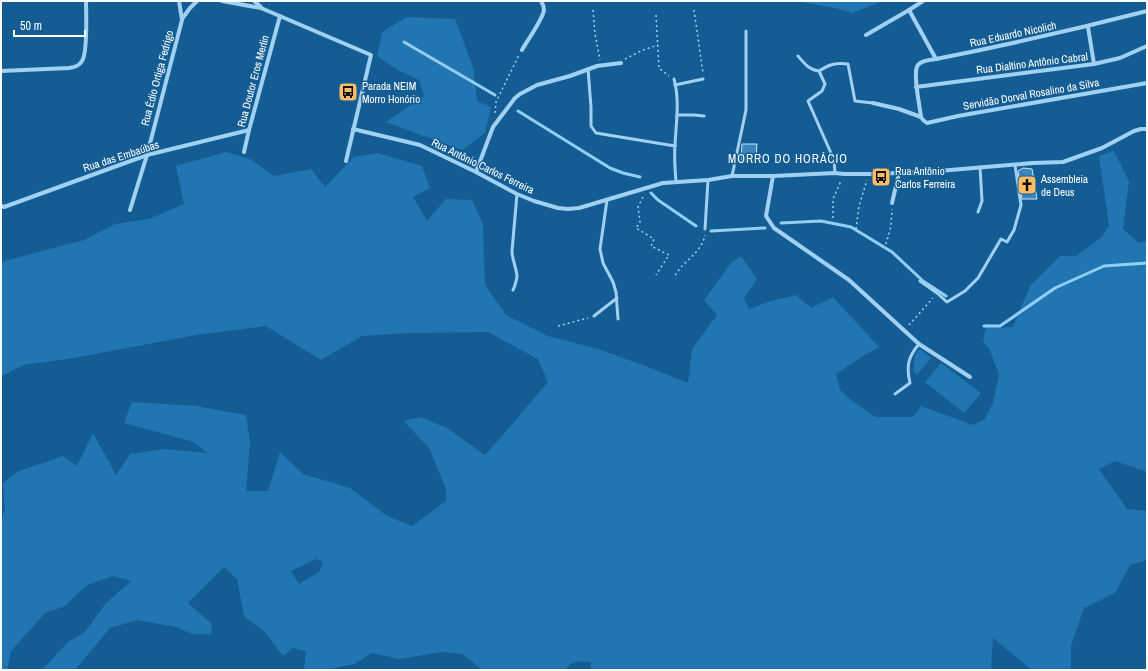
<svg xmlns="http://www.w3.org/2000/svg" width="1148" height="671" viewBox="0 0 1148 671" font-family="'Archivo Narrow',sans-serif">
<rect width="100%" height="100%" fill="#135d94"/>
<g fill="#2176b1" fill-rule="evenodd">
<path d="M796 1H883L852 13 835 8Z"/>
<path d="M407 17 455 19 473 67 477 101 491 107 485 133 462 150 386 122 424 96 419 80 398 70 377 56 382 32Z"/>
<path d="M1114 151 1129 181 1123 229 1139 243 1147 241V472L1115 461 1099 469 1127 509 1147 511V557L1144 561 1130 565 1115 593 1084 608 1071 645V670H1032L993 638 991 670H591V662C580 661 571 660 565 670H483L462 654 441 652 399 659 372 653 354 664 324 670H304L306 651 293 648 283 656 265 632 244 616 237 579 224 567 188 603 212 624 211 634H192L176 627 137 620 110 628 75 670H42L68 642 85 632 106 603 131 581 113 576 87 585 65 606 45 613 11 651 7 670H1V520L5 510 3 483 19 471 63 456 77 466 93 433 116 475 130 454 164 449 207 453 194 442 124 423 132 402 196 406 246 415 250 443 246 491H268L280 452 303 474 350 488 387 516 412 526 446 501V489L429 448 404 421 420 417 447 428 485 455 508 429 548 382 538 359 488 332 409 333 362 336 321 360 266 326 196 335 74 358 23 365 4 375H1V262L84 240 115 224 149 219 184 204 176 166 226 152 250 159 274 176 311 169 325 187 354 157 377 153 422 166 430 188 413 197 427 221 446 199 472 200 483 225 485 285 506 315 548 336 598 349 643 365 688 383 692 349 717 315 704 300 730 264 741 256 757 279 744 298 749 309 771 301 796 295 811 308 833 297 879 347 863 356 836 374 840 390 851 400 875 417H913L921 406 973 425 985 419 993 403 999 374 989 348 983 341 987 323 1000 328 1013 327 1030 286 1060 256H1076L1102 237 1109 225 1099 156ZM316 559 323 562 319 572 299 584 291 571Z"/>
<path d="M920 349 931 358 917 375 913 371 915 355Z"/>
<path d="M941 363 981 393 964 413 925 382Z"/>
</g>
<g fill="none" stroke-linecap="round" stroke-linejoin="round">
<g stroke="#93cef6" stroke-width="3">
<path d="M404 42 495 95"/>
<path d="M518 111 610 168 623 173 640 177"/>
<path d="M651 193 658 200 696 226"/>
<path d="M781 223 821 221 851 227 892 252 923 281 946 296"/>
<path d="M711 231 765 228"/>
<path d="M984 326H1000L1055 288 1104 266 1147 263"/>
</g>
</g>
<g fill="#3b86bc" stroke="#c8e7fd">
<path d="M742 144H757L756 160 741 162Z"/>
<path d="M1023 168 1032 169 1037 199H1022L1018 171Z"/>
</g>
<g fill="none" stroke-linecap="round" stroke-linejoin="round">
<g stroke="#a1d1f2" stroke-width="1.5" stroke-dasharray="2 3" stroke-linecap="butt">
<path d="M593 10 595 34 600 60"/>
<path d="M694 10 703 73"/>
<path d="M656 15 659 68 669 76"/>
<path d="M625 59 643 50 658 45"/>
<path d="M495 113 496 102 519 55"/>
<path d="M643 197 638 207 640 222 636 228 654 239 651 246 669 255 656 275"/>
<path d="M833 218V199L841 181"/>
<path d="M856 229 859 206 867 180"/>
<path d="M886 244 891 226 892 209"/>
<path d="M675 275C678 272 680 268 683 265 692 256 702 249 705 235"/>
<path d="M909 325 933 298"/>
<path d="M558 326 588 318"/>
</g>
<g stroke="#a1d1f2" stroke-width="3">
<path d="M798 56C804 63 809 70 819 71L825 84 822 91 808 101 834 160 835 173"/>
<path d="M588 69 591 107V126L596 133 675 146"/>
<path d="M819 71C828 65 836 62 848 64L855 101 873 103"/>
<path d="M674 79C680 101 676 123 675 145 674 157 675 170 676 182"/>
<path d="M675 85 703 79"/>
<path d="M677 115H694L704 116"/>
<path d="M732 176 746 110V31"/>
<path d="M607 200 600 249 603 263 613 282 616 292 618 319"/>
<path d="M978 212 982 201 980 167"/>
<path d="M705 229 708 180"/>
<path d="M920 281 937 293 947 302 965 291 978 278 1001 239 1007 242 1014 230 1021 205 1015 165"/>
<path d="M513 290C515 286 516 282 517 277 517 269 512 260 512 251L517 194"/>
<path d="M594 316 617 298"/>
<path d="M895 394 910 383C906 366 908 357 919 344"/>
</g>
<g stroke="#a1d1f2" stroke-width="4">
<path d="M222 1 261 8 371 55 346 161"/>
<path d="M254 1 261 7"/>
<path d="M909 10 936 59C1007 45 1077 29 1147 11"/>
<path d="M182 19 190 8 197 1"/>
<path d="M1088 27 1094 64"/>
<path d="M866 35 909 10 923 1"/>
<path d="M522 50C527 41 543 19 544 10 544 6 543 4 541 1"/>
<path d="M1 71 69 68C75 67 79 66 82 61 88 53 86 13 86 1"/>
<path d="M916 87 1094 64 1120 58 1147 46"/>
<path d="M873 103 899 109 921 117 923 120 927 123 958 116 1147 83"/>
<path d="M921 117C920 107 912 71 918 65 922 60 930 60 936 59"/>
<path d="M353 129 420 145 476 172 517 194 534 201 558 208 568 209 579 208 663 183 708 180 732 176H773L835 173 844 174H869L927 172 1033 163 1063 162 1102 148 1134 131 1141 129H1147"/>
<path d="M244 152 249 130 280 16"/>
<path d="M476 172 493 127 515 98 520 94 537 85 570 76 597 66 621 63"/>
<path d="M773 176 766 216 774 228 849 280 919 344 970 377"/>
<path d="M892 203 899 173"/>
<path d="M1 206 4 207 147 155 249 130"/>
<path d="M130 210 147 155 182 20 179 1"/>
</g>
</g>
<defs>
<g id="bus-square" transform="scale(1)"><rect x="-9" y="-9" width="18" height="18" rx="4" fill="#ffbc62" stroke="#135d94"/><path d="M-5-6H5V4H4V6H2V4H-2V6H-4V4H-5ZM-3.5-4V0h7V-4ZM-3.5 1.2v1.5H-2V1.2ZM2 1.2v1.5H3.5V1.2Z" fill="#111"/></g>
<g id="church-square" transform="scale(1)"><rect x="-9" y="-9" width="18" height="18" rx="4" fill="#ffbc62" stroke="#135d94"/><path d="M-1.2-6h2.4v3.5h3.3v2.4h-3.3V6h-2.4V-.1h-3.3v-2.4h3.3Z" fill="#111"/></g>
</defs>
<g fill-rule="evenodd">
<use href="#bus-square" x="348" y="92"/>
<use href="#bus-square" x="881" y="177"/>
<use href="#church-square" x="1027" y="185"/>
</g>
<g text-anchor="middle" stroke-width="3" stroke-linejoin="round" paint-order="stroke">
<g font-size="11" fill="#fff" stroke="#135d94">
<text transform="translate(1013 34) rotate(-12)" y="4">Rua Eduardo Nicolich</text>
<text transform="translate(1032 63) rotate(-7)" y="4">Rua Dialtino Antônio Cabral</text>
<text transform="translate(157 78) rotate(-75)" y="4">Rua Édio Ortiga Fedrigo</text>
<text transform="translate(253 81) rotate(-75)" y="4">Rua Doutor Eros Merlin</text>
<text transform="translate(1031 94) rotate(-10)" y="4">Servidão Dorval Rosalino da Silva</text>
<text transform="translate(121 156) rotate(-18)" y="4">Rua das Embaúbas</text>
<text transform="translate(483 166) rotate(26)" y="4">Rua Antônio Carlos Ferreira</text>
</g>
<g font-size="11" fill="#fff" stroke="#135d94" text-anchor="start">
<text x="362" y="90">Parada NEIM<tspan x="362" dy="13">Morro Honório</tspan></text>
<text x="895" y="175">Rua Antônio<tspan x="895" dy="13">Carlos Ferreira</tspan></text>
<text x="1041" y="183">Assembleia<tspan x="1041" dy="13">de Deus</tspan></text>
</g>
<g font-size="12" letter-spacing="1" fill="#fff" stroke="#135d94">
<text x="788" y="163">MORRO DO HORÁCIO</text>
</g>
</g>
<rect width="1148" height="671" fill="none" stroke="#ffffff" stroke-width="4"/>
<path d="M14 30v6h71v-6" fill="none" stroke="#ffffff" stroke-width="2"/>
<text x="20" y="30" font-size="12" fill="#ffffff" stroke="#135d94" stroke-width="3" paint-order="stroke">50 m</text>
</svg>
